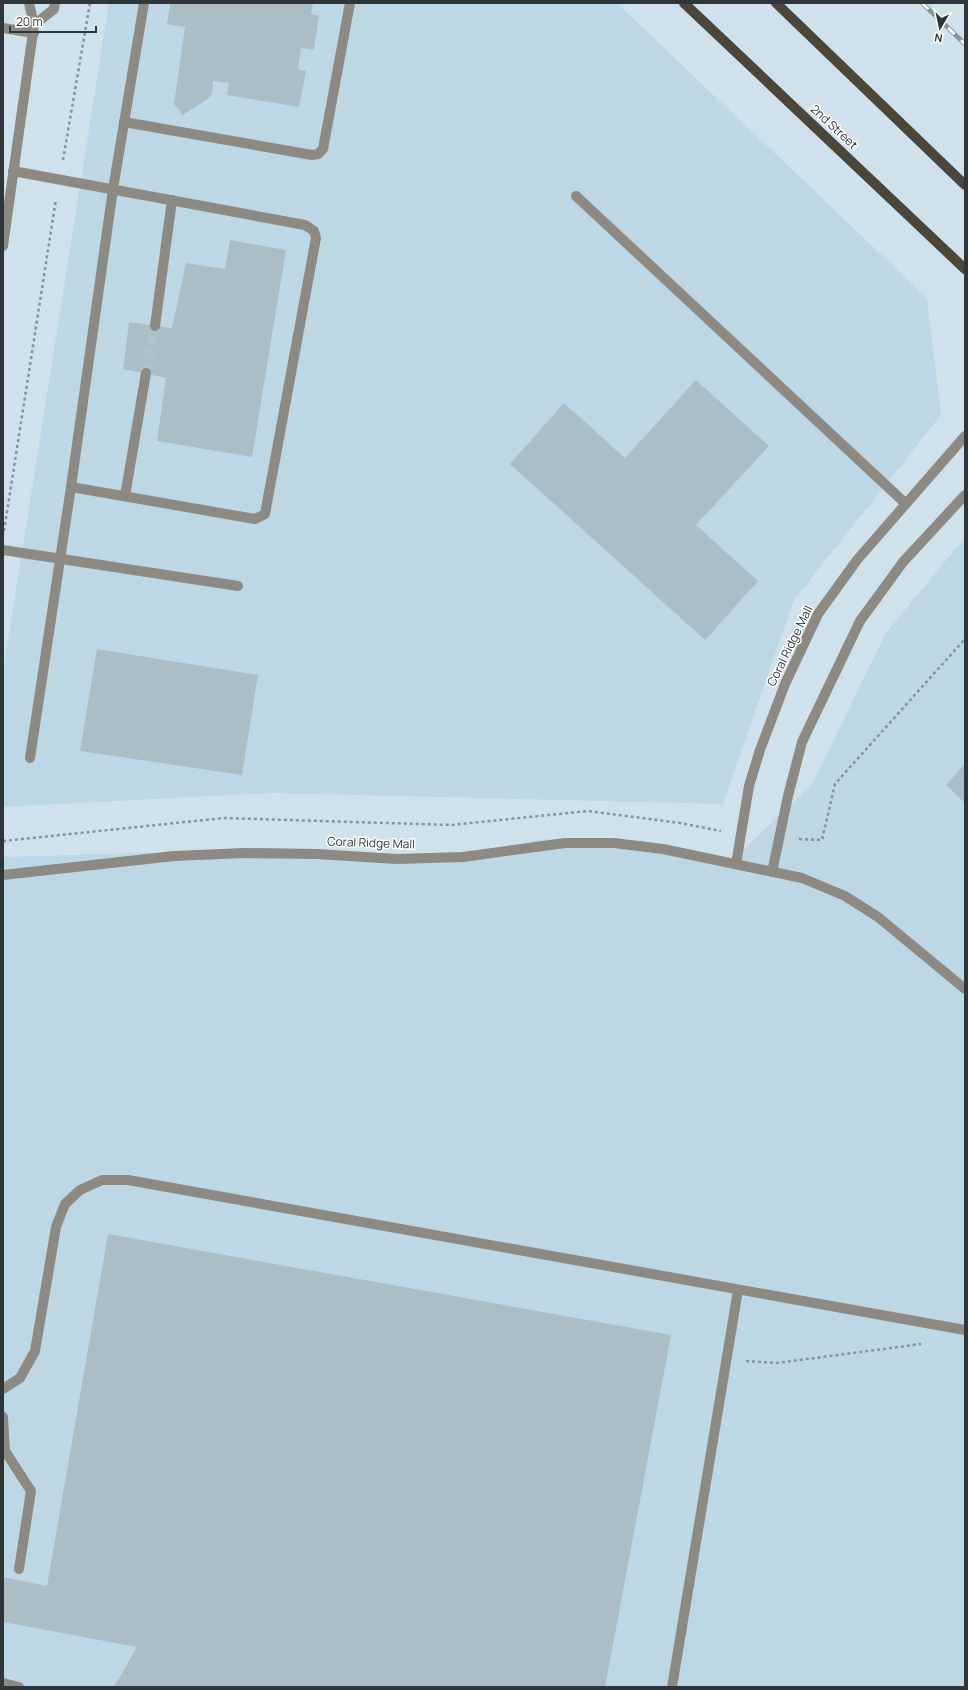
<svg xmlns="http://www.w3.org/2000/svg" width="968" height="1690" viewBox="0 0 968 1690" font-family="Manrope,sans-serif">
<rect width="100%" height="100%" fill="#cfe2eb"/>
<g fill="#bdd8e4">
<path d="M109 3H617L927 298 941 415 794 600 723 804 272 793 3 807V672Z"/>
<path d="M965 537V1687H3V857L243 850 447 859 544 839 586 846 625 844 731 861 811 786 886 633Z"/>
</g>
<g fill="#abbec6">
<path d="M170 3H313L311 14 319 16 314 50 301 48 298 69 306 71 299 107 227 95 229 83 213 81 212 94 209 98 183 115 174 104 185 27 167 24Z"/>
<path d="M230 240 286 250 252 457 157 441 166 378 123 369 129 322 172 328 186 263 225 269Z"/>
<path d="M696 380 769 446 696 525 758 581 705 640 510 464 564 403 625 458Z"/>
<path d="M97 649 258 675 242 775 80 751Z"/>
<path d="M965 764V803L946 785Z"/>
<path d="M108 1234 671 1335 605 1687H114L137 1647 3 1622V1577L47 1586Z"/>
</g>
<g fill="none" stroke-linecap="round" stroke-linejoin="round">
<path stroke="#afc0c7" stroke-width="10" stroke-dasharray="10 5" stroke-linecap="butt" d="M146 373 155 326"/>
<g stroke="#85939a" stroke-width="2.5" stroke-dasharray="3 3" stroke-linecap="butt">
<path d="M63 160 90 3"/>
<path d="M4 531 56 199"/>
<path d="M799 839 822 840 835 784 965 639"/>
<path d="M3 841 224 818 451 825 588 811 680 823 721 831"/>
<path d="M746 1361 777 1363 921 1344"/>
</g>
<g stroke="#8d8a83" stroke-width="10">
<path d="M34 25 54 9 55 3"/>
<path d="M3 28 34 33"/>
<path d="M124 122 312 155 318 154 323 149 350 3"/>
<path d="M13 171 305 225 314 231 316 238 265 514 255 519 71 487"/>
<path d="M576 196 905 503"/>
<path d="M3 246 34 25 29 3"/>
<path d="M155 326 172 200"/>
<path d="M125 496 146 373"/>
<path d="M3 550 238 586"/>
<path d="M30 758 71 487 113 189 144 3"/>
<path d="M736 864 749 786 760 750 785 684 818 614 857 560 965 436"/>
<path d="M772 872 788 796 802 742 860 621 903 562 965 495"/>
<path d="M3 875 174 856 245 853 317 854 397 859 463 857 565 843H614L663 849 802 878 845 896 878 917 965 989"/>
<path d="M3 1389 20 1378 35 1351 56 1227 65 1204 80 1190 102 1180H128L965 1330"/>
<path d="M3 1417 5 1451 31 1491 19 1569"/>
<path d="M3 1683 19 1687"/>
<path d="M672 1687 738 1290"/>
</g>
<g stroke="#4b453a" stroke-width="10">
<path d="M684 3 965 269"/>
<path d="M776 3 965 185"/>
</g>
<g stroke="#85939a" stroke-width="4.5">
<path id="rail" d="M922 3 965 44"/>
</g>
<use href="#rail" stroke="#fff" stroke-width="3" stroke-dasharray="9" stroke-linecap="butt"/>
</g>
<g text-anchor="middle" stroke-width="3" stroke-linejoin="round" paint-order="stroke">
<g font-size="12" fill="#2e3639" stroke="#fff">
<text transform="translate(834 127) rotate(43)" y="4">2nd Street</text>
<text transform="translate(790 646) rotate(-64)" y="4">Coral Ridge Mall</text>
<text transform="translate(371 843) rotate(2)" y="4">Coral Ridge Mall</text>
</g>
</g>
<rect width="968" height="1690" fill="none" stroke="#2e3639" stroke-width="8"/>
<g transform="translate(940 28) rotate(189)" stroke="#ffffff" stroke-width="3" paint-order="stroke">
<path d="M0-3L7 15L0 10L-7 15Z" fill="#2e3639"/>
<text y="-6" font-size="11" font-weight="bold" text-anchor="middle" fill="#2e3639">N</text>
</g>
<path d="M10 26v6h86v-6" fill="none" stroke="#2e3639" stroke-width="2"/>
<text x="16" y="26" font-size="12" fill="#2e3639" stroke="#ffffff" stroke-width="3" paint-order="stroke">20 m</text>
</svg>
